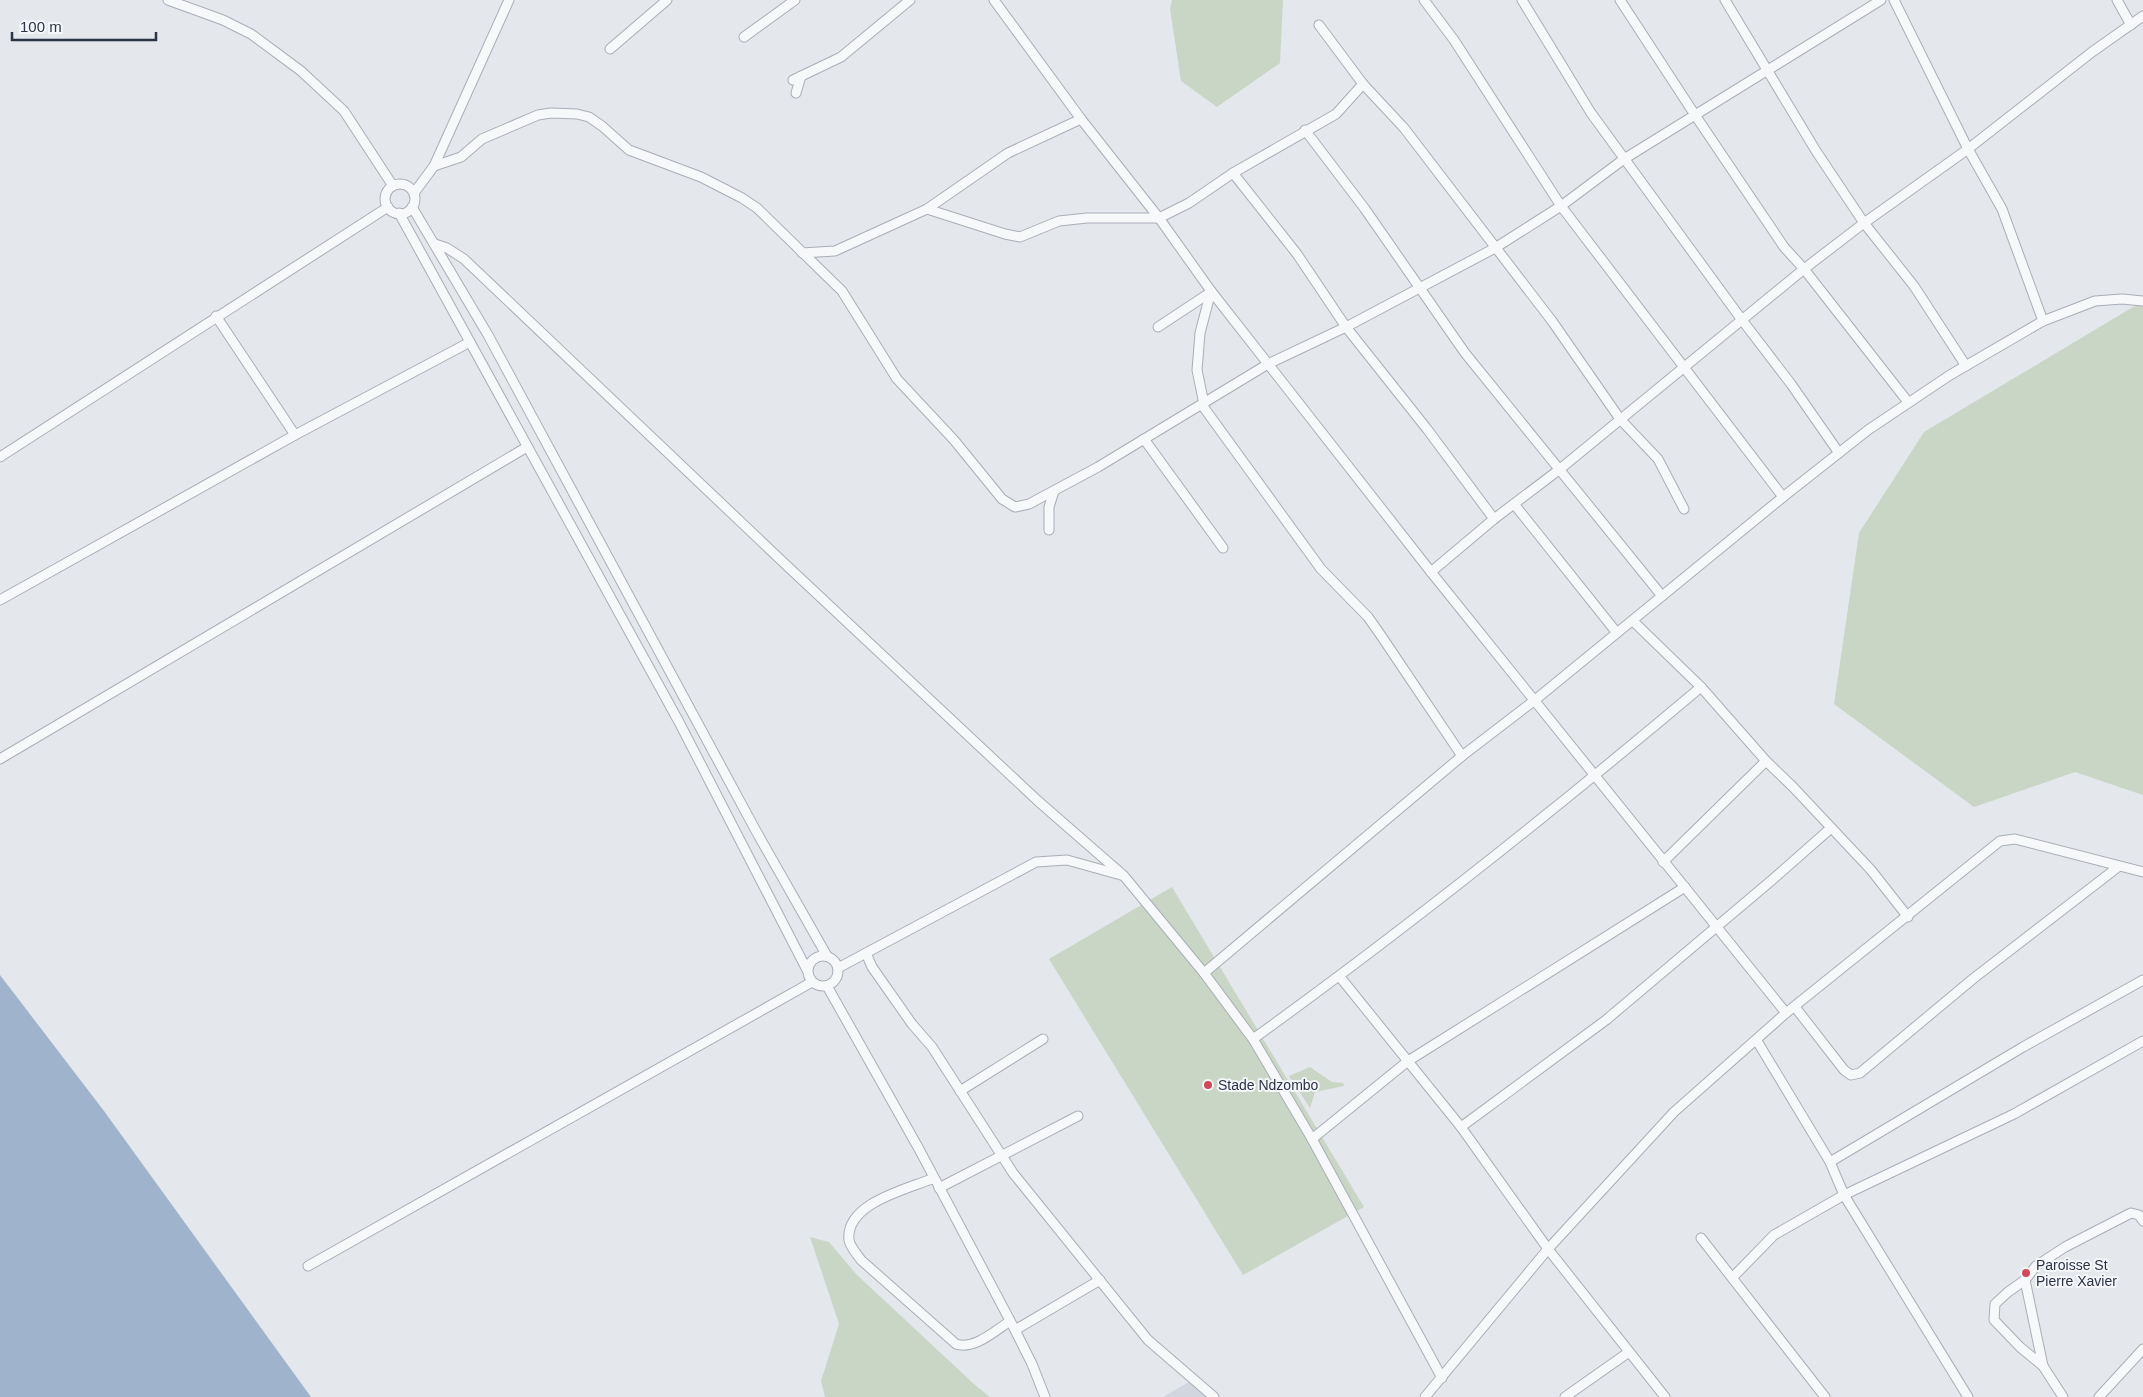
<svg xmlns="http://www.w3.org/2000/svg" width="2143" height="1397" viewBox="0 0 2143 1397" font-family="Arial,sans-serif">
<rect width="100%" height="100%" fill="#e4e7ec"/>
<path fill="#d2d6de" d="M1189 1382 1207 1397H1163Z"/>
<g fill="#c9d6c5">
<path d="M1172 0H1283L1280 63 1217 107 1181 81 1170 9Z"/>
<path d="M2143 301V795L2075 772 1974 807 1834 704 1859 533 1924 432Z"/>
<path d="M1172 887 1364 1207 1243 1275 1049 959Z"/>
<path d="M1310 1067 1332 1082 1343 1083 1344 1086 1315 1092 1310 1108 1289 1076Z"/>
<path d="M810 1237 829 1242 856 1274 975 1385 990 1397H825L821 1381 839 1324Z"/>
</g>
<path fill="#9fb4cc" d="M0 975 104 1111 311 1397H0Z"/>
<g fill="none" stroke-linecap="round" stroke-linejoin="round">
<g stroke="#a9aeb7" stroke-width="11">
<g id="minor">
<path d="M168 0 223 20 251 34 301 71 344 111 393 186"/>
<path d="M994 0 1081 119 1159 218 1211 291 1431 572 1786 1013"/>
<path d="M1424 0 1454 40 1561 206 1783 497"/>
<path d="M1522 0 1591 113 1742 320 1791 384 1839 453"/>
<path d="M1620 0 1695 115 1784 247 1804 269 1908 402"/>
<path d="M1725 0 1816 151 1864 223 1914 286 1966 366"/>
<path d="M1894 0 1968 149 2002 209 2043 321"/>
<path d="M2117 0 2131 25"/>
<path d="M1319 25 1363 84 1404 128 1552 321 1620 419 1658 459 1684 509"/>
<path d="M744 37 795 0"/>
<path d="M610 49 667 0"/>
<path d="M793 80 841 57 910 0"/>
<path d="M796 93 801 76"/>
<path d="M1305 130 1365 209 1465 353 1662 596"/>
<path d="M434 166 461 157 482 139 538 115 551 113 577 114 589 117 602 126 629 150 701 177 742 198 757 208 842 291 897 379 954 440 1002 499 1015 507 1029 504 1098 467 1268 364 1346 327 1495 248 1561 206 1624 159 1881 0"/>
<path d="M1233 173 1297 254 1346 327 1427 429 1494 519"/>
<circle cx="400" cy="199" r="15"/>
<path d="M414 193 434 166 509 0"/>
<path d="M412 207 488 335 756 831 827 956"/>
<path d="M927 209 1005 234 1020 237 1059 221 1087 218H1159L1189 203 1233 173 1336 114 1363 84"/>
<path d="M399 213 679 722 807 970"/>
<path d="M435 244 447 248 464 259 784 563 1038 801 1124 876 1204 973 1253 1039 1312 1139 1442 1378"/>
<path d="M802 253 835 251 927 209 1008 153 1081 119"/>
<path d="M216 316 295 435"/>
<path d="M1158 327 1211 292"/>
<path d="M1204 404 1197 370 1200 333 1211 291"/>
<path d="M1202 405 1321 569 1368 617 1382 637 1462 756"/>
<path d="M1144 439 1223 548"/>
<path d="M0 457 388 207"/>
<path d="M1514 504 1617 633"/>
<path d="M1049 530V507L1054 491"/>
<path d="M1431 572 1494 519 1560 469 1804 269 1864 223 1968 149 2092 52 2143 16"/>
<path d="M0 600 295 435 470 342"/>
<path d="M1633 621 1701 687 1766 761 1793 787 1871 870 1908 917"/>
<path d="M0 759 527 447"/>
<path d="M1663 862 1766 761"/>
<path d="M866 953 872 967 912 1024 932 1047 1013 1173 1148 1340 1214 1397"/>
<circle cx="823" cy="971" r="15"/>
<path d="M838 968 1036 862 1067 860 1121 875"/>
<path d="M1204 973 1462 756 1535 700 1783 497 1868 430 1950 375 2043 321 2095 301 2122 299 2143 301"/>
<path d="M1340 977 1461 1127 1548 1249 1665 1397"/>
<path d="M827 986 919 1149 1015 1330 1032 1364 1045 1397"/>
<path d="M1795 1007 1844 1070 1851 1075 1860 1073 1974 978 2118 867"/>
<path d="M1253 1039C1407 928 1556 809 1701 687"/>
<path d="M1757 1041 1830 1162 1844 1195 1968 1397"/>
<path d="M960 1091 1043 1039"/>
<path d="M1461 1127 1606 1020 1772 880 1831 828"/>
<path d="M1312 1139 1408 1061 1685 887"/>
<path d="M1830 1162 2023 1047 2143 980"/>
<path d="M934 1178C908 1189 845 1203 849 1240 850 1247 857 1254 861 1260L956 1344C974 1350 995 1331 1010 1321"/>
<path d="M939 1188 1078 1116"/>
<path d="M1701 1238 1825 1397"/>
<path d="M308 1266 812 982"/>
<path d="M1733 1277 1774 1235 1844 1195 2014 1114 2143 1041"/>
<path d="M2025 1280 2043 1366"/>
<path d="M1015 1330 1100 1280"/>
<path d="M1425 1397 1548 1249 1674 1112 1786 1013 2000 841 2015 839 2143 872"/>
<path d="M1565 1397 1629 1352"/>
<path d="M2063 1397 2043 1366 2020 1347 1994 1320 1995 1304 2008 1292 2025 1280 2036 1266 2065 1247 2131 1213 2139 1215 2143 1221"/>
<path d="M2099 1397 2143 1349"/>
</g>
</g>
<use href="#minor" stroke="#f7f8fa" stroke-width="9"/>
</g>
<g fill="#d1495b" stroke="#f4f6f9" stroke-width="2">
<circle cx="1208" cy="1085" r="5"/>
<circle cx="2026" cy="1273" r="5"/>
</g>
<g text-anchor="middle" stroke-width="4" stroke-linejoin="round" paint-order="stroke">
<g font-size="14" fill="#2b3445" stroke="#f4f6f9" text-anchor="start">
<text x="1218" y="1090">Stade Ndzombo</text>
<text x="2036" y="1270">Paroisse St<tspan x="2036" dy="16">Pierre Xavier</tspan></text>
</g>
</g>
<path d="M12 32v8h144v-8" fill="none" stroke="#2b3445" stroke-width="2.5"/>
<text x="20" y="32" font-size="15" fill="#2b3445" stroke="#f4f6f9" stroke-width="4" paint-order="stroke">100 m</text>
</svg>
